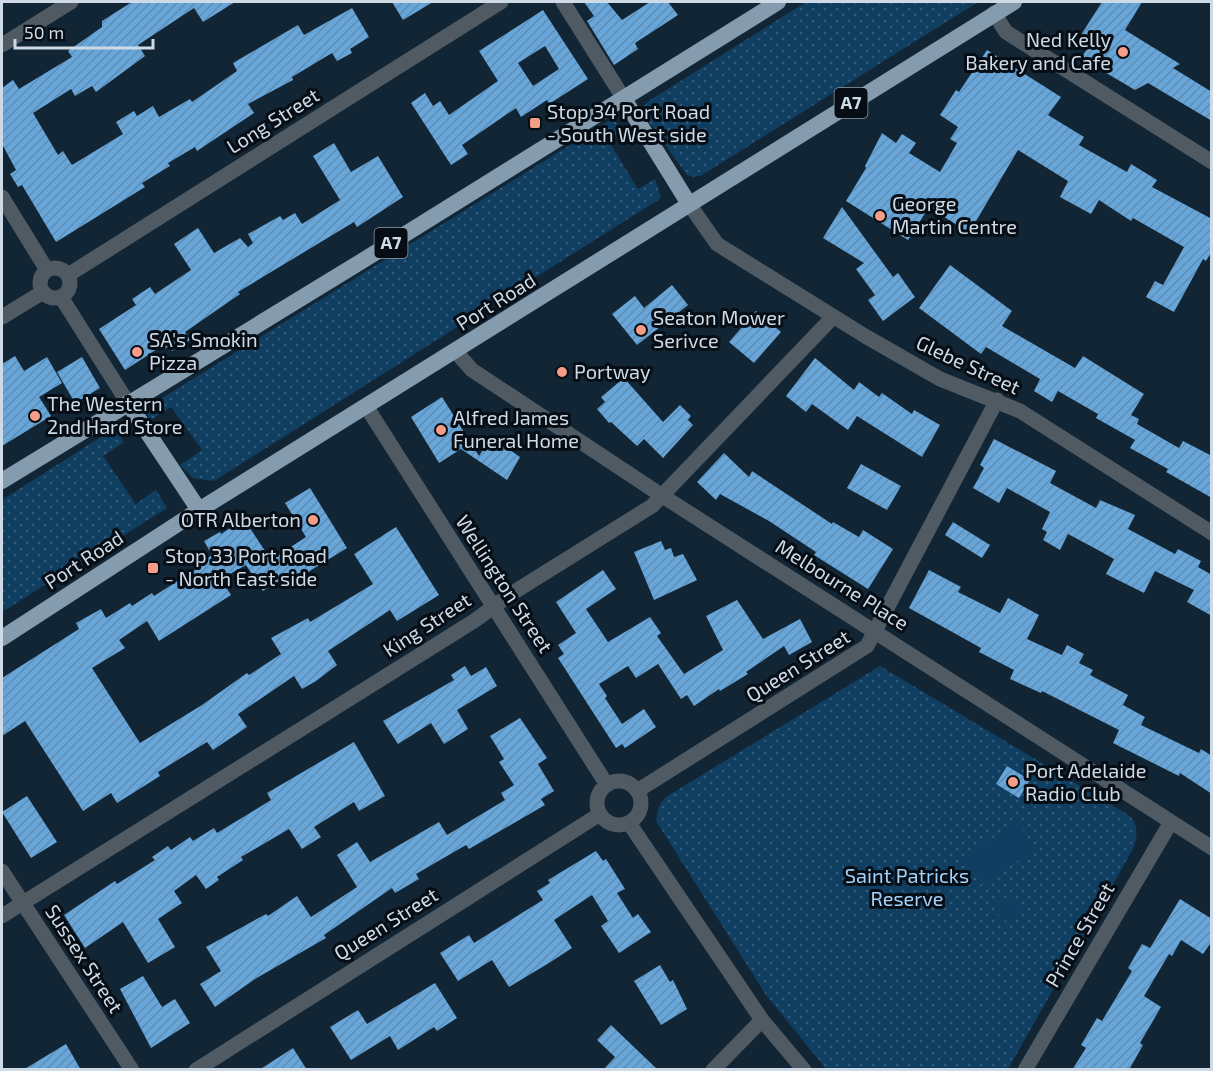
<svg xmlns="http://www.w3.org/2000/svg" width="1213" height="1071" viewBox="0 0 1213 1071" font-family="'Exo 2',sans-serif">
<defs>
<pattern id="green-dots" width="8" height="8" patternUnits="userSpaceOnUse" patternTransform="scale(1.5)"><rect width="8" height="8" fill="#103e61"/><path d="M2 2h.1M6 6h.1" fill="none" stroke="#325978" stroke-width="1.8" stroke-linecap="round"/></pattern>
<pattern id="building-hatch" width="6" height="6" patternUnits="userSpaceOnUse" patternTransform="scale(1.5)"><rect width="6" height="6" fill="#68a6d9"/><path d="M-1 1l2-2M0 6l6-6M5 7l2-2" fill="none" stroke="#5e8db4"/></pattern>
</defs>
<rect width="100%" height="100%" fill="#112535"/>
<g fill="url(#green-dots)">
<path d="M806 2H978L702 175 694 177 687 175 644 115 643 108 647 102Z"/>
<path d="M612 119 624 129 608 140 638 189 655 179 661 198 214 481 193 478 180 465 202 450 171 407 149 421 146 408Z"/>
<path d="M115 428 124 442 103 456 136 504 156 490 167 508 2 612V500Z"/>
<path d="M880 666 1130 816C1139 827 1137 834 1134 847L1008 1069 827 1070 766 995 656 821 659 806 666 797Z"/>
</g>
<g fill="#103e61">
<path d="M1018 822 1035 850 980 885 963 857Z"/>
<path d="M1010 895 1020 911 1003 922 993 906Z"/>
</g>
<g fill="url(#building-hatch)" fill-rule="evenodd">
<path d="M132 2H235L203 22 194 8 138 45 145 56 96 92 92 86 75 96 71 89 33 113 58 155 63 151 72 165 123 134 116 122 134 111 137 116 153 106 159 117 190 99 192 102 237 71 233 63 298 25 304 35 352 8 369 37 350 49 352 53 337 61 332 53 292 77 293 80 248 104 254 113 197 151 195 147 168 163 170 166 142 183 145 187 56 242 22 185 18 187 10 174 16 170 2 144V88L13 80 19 89 72 57 68 51 102 27V21Z"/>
<path d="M392 2H433L403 20Z"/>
<path d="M584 2H607L622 20 650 2H668L678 15 635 43 638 49 614 65 587 21 594 16Z"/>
<path d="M1102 2H1142L1125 30 1180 64 1173 68 1212 92V121L1148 83 1135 90 1081 58 1090 45 1079 38Z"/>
<path d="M543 10 588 79 549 104 547 100 521 117 516 108 462 145 468 154 451 165 411 103 425 93 433 106 440 101 449 115 498 81 479 51ZM545 46 559 69 533 86 518 63Z"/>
<path d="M987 50 1061 97 1048 115 1084 137 1079 145 1127 172 1131 164 1157 180 1152 187 1212 219V251L1206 261 1203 259 1174 312 1146 297 1155 281 1163 285 1184 247 1133 218 1131 221 1099 200 1091 214 1060 197 1068 181 1018 150 969 233 929 207 908 240 846 201 866 168 865 166 882 133 896 143 902 134 916 143 909 153 940 172 957 143 950 139 958 127 940 115 956 90 959 92Z"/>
<path d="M334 143 351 172 378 156 403 197 357 227 354 222 238 292 240 294 185 332 190 340 172 351 170 346 164 349 162 346 125 370 99 329 136 305 132 299 150 287 155 294 191 270 174 244 198 228 214 253 240 238 248 247 253 243 248 234 280 216 283 220 295 213 302 224 340 200 313 156Z"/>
<path d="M842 207 893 277 898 273 915 297 883 321 868 300 875 295 856 269 864 263 823 238Z"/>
<path d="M950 265 1012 311 1002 326 1075 368 1083 356 1144 394 1131 415 1139 419 1137 424 1179 448 1183 441 1212 456V498L1166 472 1168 469 1130 448 1135 440 1096 418 1098 414 1058 391 1052 402 1034 391 1040 379 986 347 981 354 919 308Z"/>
<path d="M672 285 688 305 637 345 612 314 635 296 644 308Z"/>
<path d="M756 311 781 332 754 363 729 342Z"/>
<path d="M15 356 24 371 47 357 62 383 39 397 51 416 2 446V364Z"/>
<path d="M82 357 100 388 75 403 57 372Z"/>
<path d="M815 358 854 390 859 382 879 397 882 393 912 414 914 410 940 425 922 457 857 416 848 430 812 404 806 412 786 396Z"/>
<path d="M624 378 663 422 680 405 691 416 688 420 693 425 663 458 644 439 637 446 611 422 609 423 597 409 605 402 601 397Z"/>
<path d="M442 397 479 456 491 437 520 457 507 480 461 449 439 463 411 417Z"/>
<path d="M994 439 1056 471 1050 483 1096 508 1100 500 1135 515 1128 529 1175 554 1178 549 1201 561 1198 567 1212 575V616L1187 602 1194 590 1155 571 1144 593 1106 574 1114 559 1098 550 1068 534 1060 550 1043 540 1047 532 1042 529 1050 512 1007 488 999 503 973 488 984 468 980 465Z"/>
<path d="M724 453 749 477 752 471 832 524 833 522 859 537 863 530 893 549 868 589 814 555 816 552 769 521 720 494 716 500 697 482Z"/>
<path d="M861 464 901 486 887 510 847 488Z"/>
<path d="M310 488 347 548 292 582 288 575 263 591 246 565 221 579 231 595 159 641 147 621 119 640 125 648 92 668 140 743 202 705 247 673 249 675 281 654 271 638 308 618 310 622 373 584 354 554 396 527 439 595 397 621 390 610 328 651 337 665 316 681 302 689 294 676 238 714 247 727 213 750 207 742 158 772 160 776 117 803 111 793 83 811 25 721 2 736V678L79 629 76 623 101 609 106 618 130 603 132 606 152 593 154 596 195 570 194 567 212 555 204 541 220 532 221 534 244 519 271 560 306 537 285 503Z"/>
<path d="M953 522 990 545 982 558 945 535Z"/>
<path d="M661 541 665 550 671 548 674 557 683 554 697 580 654 600 634 552Z"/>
<path d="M603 570 616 589 586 609 608 642 650 617 661 633 657 636 684 674 723 650 706 616 737 600 763 639 800 619 812 642 789 655 784 646 746 672 748 674 720 691 719 689 694 706 687 695 681 699 658 664 636 678 628 666 599 684 607 696 605 698 622 724 644 709 656 727 625 748 622 744 616 748 558 658 564 654 558 645 576 633 556 602Z"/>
<path d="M929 570 961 587 958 592 1000 613 1008 598 1039 615 1027 639 1062 655 1067 645 1084 654 1079 663 1093 670 1090 675 1128 695 1123 705 1145 717 1141 725 1199 753 1201 749 1212 756V794L1180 773 1179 776 1113 743 1119 730 1042 691 1041 693 1010 679 1014 670 979 652 981 648 909 608Z"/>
<path d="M465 666 471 676 486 667 497 686 457 710 468 729 444 744 431 723 398 744 383 721 454 680 451 675Z"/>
<path d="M520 718 547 758 538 764 554 791 541 799 545 805 469 849 466 845 416 874 419 879 395 893 392 888 324 935 326 938 255 979 215 1007 200 984 221 971 206 947 266 914 268 916 297 896 311 917 357 887 337 855 357 842 370 862 439 822 447 835 505 800 501 793 514 785 499 762 504 759 490 736Z"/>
<path d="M354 742 385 796 359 811 354 802 314 827 321 837 302 849 289 829 241 857 243 860 217 877 219 880 206 889 196 875 174 891 182 903 158 919 175 947 148 963 123 922 85 948 64 915 115 881 117 884 155 860 152 857 168 846 171 850 190 837 193 841 214 828 217 833 271 800 267 793Z"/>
<path d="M1007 766 1030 780 1019 798 996 784Z"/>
<path d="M27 796 57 842 31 858 2 812Z"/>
<path d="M596 851 603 861 606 859 625 889 617 893 633 918 638 914 651 932 619 953 601 926 608 921 592 895 554 920 572 948 549 963 509 987 492 960 458 981 440 953 469 935 474 943 525 911 543 900 537 891 550 883 548 880Z"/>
<path d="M1180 899 1212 919V941L1203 954 1181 940 1172 956 1169 954 1144 996 1161 1007 1140 1043 1143 1045 1129 1070H1072L1086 1048 1081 1045 1097 1018 1102 1021 1132 971 1128 968 1142 944 1150 948Z"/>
<path d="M660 965 670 982 673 980 687 1009 661 1025 634 981Z"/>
<path d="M143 976 162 1007 175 999 190 1023 151 1048 120 989Z"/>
<path d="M435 983 457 1018 437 1031 434 1027 398 1050 390 1036 351 1060 330 1027 358 1010 367 1024Z"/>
<path d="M611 1025 658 1070H603L615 1057 597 1040Z"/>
<path d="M66 1044 81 1070H23Z"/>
<path d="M293 1048 307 1070H259Z"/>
</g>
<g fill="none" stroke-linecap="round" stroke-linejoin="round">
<g stroke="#505a62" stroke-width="15">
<path d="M563 2 624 99"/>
<path d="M994 13 1006 32 1212 162"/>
<path d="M2 45 71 2"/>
<path d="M2 197 47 270"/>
<path d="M689 204 717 244 865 336 940 379 1020 411 1212 533"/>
<circle cx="55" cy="283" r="15"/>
<path d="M68 275 501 2"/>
<path d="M61 297 128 403"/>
<path d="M2 317 43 292"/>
<path d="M456 352 472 370 661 495 1212 848"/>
<path d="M366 406 607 785"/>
<circle cx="619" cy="803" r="22"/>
<path d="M637 791 867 646 997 400"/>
<path d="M629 823 762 1020 804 1070"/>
<path d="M2 871 132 1070"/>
<path d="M2 916 474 621 511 594 652 506 833 317"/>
<path d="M196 1070 600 814"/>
<path d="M713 1070 762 1020"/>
<path d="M1025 1070 1171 822"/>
</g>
<g stroke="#859bae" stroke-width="16">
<path d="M624 99 689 204"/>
<path d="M128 403 199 510"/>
<path d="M2 481 362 261 778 2"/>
<path d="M2 638 199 510 1014 2"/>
</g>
</g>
<g fill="#f49e88" stroke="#060d14" stroke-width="2">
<circle cx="1123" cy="52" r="6"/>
<rect x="529" y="117" width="12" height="12" rx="3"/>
<circle cx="880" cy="216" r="6"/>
<circle cx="641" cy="330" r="6"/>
<circle cx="137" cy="352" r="6"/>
<circle cx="562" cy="372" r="6"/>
<circle cx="35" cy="416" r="6"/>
<circle cx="441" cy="430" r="6"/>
<circle cx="313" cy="520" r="6"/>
<rect x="147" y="562" width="12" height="12" rx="3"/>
<circle cx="1013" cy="782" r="6"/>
</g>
<g text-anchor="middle" stroke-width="6" stroke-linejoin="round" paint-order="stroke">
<g fill="#060d14" stroke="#929ca6" stroke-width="1.5">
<rect x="834.5" y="88" width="33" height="30" rx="4.5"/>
<rect x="374.5" y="228" width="33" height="30" rx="4.5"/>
</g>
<g font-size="18" font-weight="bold" fill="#cedae5">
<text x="851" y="109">A7</text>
<text x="391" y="249">A7</text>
</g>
<g font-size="20" fill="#cedae5" stroke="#060d14" text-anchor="start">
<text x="1111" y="47" text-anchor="end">Ned Kelly<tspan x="1111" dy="23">Bakery and Cafe</tspan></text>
<text x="547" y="119">Stop 34 Port Road<tspan x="547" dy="23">- South West side</tspan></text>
<text x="892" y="211">George<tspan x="892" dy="23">Martin Centre</tspan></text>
<text x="653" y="325">Seaton Mower<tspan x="653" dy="23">Serivce</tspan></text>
<text x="149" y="347">SA's Smokin<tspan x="149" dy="23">Pizza</tspan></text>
<text x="574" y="379">Portway</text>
<text x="47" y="411">The Western<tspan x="47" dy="23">2nd Hard Store</tspan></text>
<text x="453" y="425">Alfred James<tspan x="453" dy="23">Funeral Home</tspan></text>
<text x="301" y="527" text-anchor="end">OTR Alberton</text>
<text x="165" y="563">Stop 33 Port Road<tspan x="165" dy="23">- North East side</tspan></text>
<text x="1025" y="778">Port Adelaide<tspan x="1025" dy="23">Radio Club</tspan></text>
</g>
<g font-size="20" fill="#cedae5" stroke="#060d14">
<text transform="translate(273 121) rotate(-32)" y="7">Long Street</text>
<text transform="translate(496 302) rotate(-32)" y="7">Port Road</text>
<text transform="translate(968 365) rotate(25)" y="7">Glebe Street</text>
<text transform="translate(84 560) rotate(-33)" y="7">Port Road</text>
<text transform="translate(504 584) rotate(57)" y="7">Wellington Street</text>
<text transform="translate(842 585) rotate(32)" y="7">Melbourne Place</text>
<text transform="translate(427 625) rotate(-33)" y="7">King Street</text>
<text transform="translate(798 666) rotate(-32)" y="7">Queen Street</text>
<text transform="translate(386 924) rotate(-32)" y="7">Queen Street</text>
<text transform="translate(1080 935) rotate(-60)" y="7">Prince Street</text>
<text transform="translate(84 959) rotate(57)" y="7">Sussex Street</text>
</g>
<g font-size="20" fill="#a2d3fd" stroke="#060d14">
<text x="907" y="883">Saint Patricks<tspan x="907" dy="23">Reserve</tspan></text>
</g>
</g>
<rect width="1213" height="1071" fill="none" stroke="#cedae5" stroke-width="6"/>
<path d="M15 39v9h138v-9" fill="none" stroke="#cedae5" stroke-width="3"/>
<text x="24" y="39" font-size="18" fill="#cedae5" stroke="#060d14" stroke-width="4.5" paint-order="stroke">50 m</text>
</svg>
